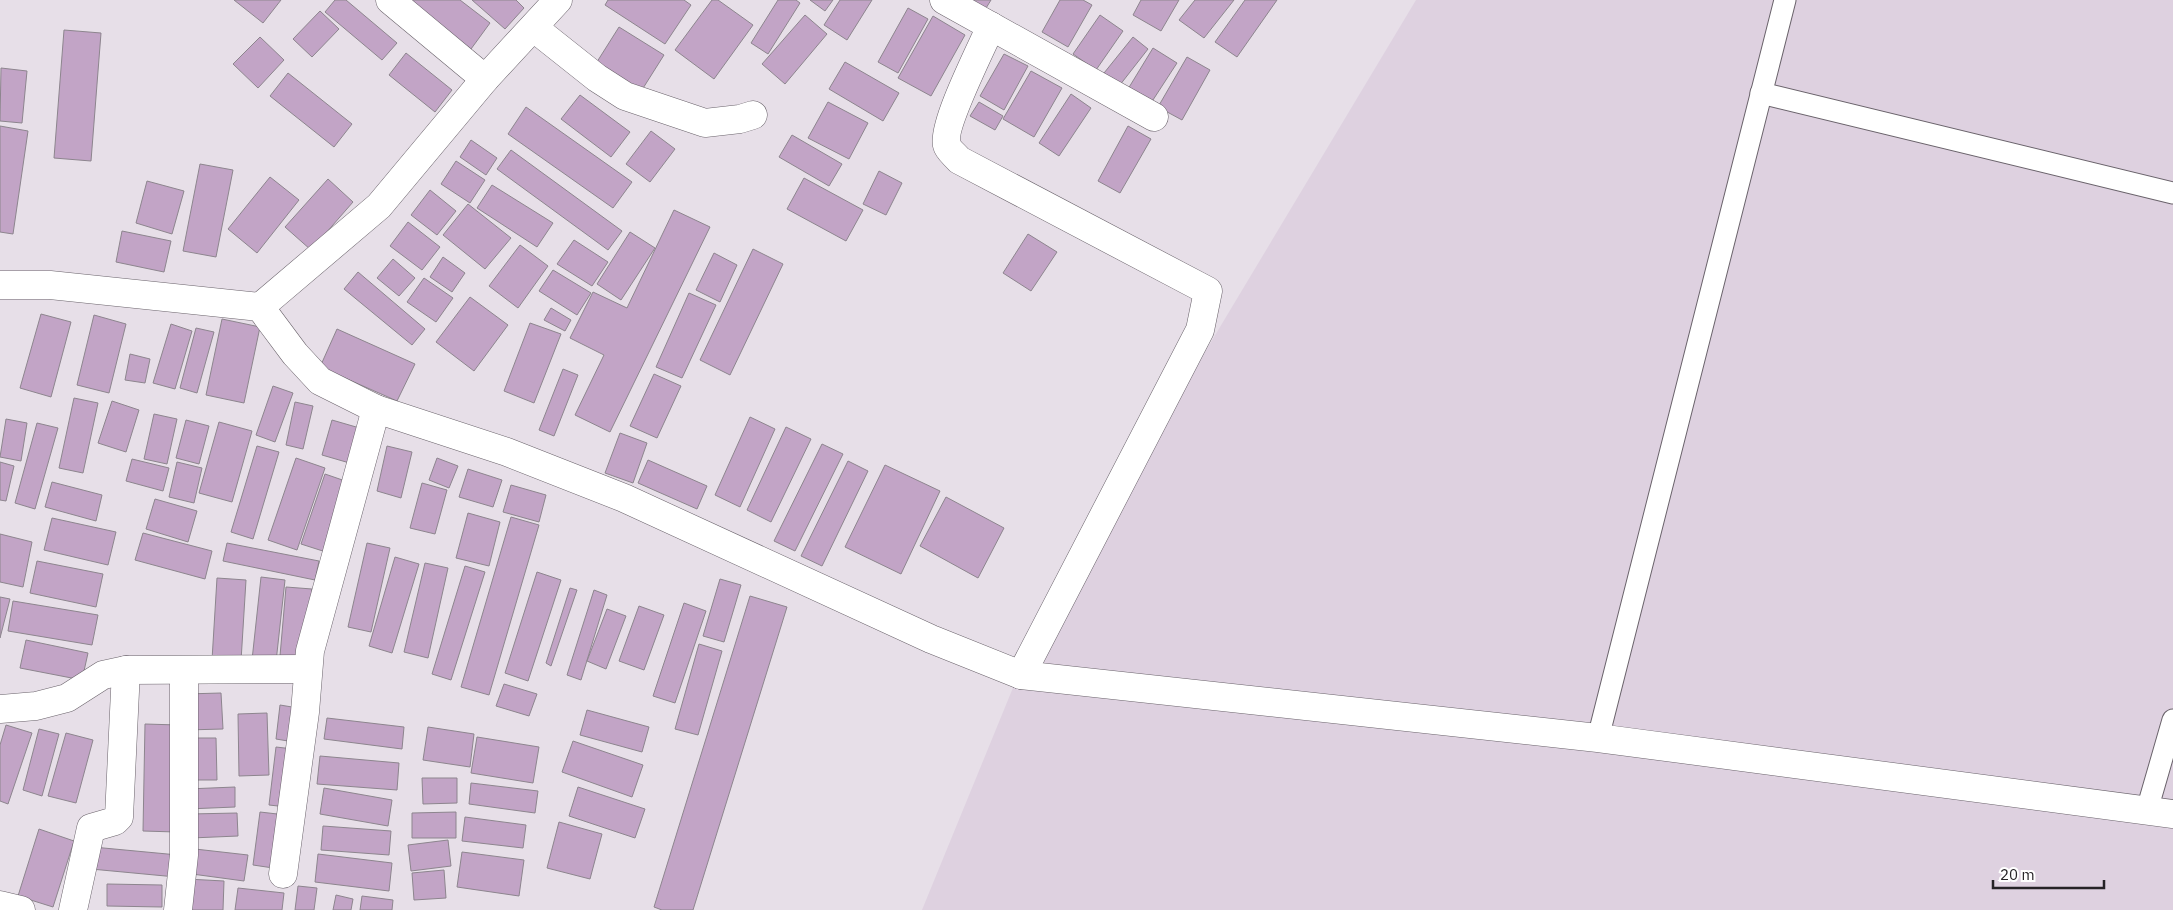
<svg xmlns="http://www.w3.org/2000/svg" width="2173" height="910" viewBox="0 0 2173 910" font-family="'IBM Plex Sans',sans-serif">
<rect width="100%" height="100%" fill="#e7dfe8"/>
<path fill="#ded1e0" d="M1416 0H2173V910H922L1033 639Z"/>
<g fill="#c2a4c6" stroke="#8d858e">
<path d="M234 0H281L263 23Z"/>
<path d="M335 0H346L397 43 382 60 325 12Z"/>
<path d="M406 0H460L490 23 471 49Z"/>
<path d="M472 0H516L524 8 505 29Z"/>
<path d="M608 0H684L691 5 665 44 605 5Z"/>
<path d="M712 0H718L753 25 714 79 675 50Z"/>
<path d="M778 0H796L800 3 768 54 751 43Z"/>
<path d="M810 0H833L825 11Z"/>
<path d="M840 0H872L847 40 824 25Z"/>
<path d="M964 0H991L983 13Z"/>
<path d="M1060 0H1083L1092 5 1068 47 1042 32Z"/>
<path d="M1141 0H1179L1161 31 1133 15Z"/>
<path d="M1195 0H1234L1204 38 1179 20Z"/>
<path d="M1245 0H1277L1237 57 1215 42Z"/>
<path d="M908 8 928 19 898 73 878 62Z"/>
<path d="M320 11 339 29 312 57 293 39Z"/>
<path d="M805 15 827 34 785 84 762 64Z"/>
<path d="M1100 15 1123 31 1096 70 1073 54Z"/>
<path d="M933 16 965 35 931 96 898 78Z"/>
<path d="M619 27 664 55 640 93 595 65Z"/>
<path d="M64 30 101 33 91 161 54 158Z"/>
<path d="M260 37 284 60 258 88 233 64Z"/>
<path d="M1133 37 1148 49 1116 90 1100 78Z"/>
<path d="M1153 48 1177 63 1151 103 1128 89Z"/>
<path d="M406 53 452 90 435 112 389 75Z"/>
<path d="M1004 54 1028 66 1004 110 980 96Z"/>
<path d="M1187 57 1210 70 1182 120 1158 107Z"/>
<path d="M845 62 899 93 883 121 829 89Z"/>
<path d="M1 68 27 71 22 123 0 121Z"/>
<path d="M1031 71 1062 88 1034 137 1003 119Z"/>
<path d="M288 73 352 124 334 147 270 96Z"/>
<path d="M1071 94 1091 108 1059 156 1039 143Z"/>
<path d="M580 95 630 132 611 157 561 119Z"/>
<path d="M828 102 868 123 849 159 808 138Z"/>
<path d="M979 102 1003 116 995 130 970 116Z"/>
<path d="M526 107 632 182 613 208 508 134Z"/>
<path d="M0 126 28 131 13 234 0 232Z"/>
<path d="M1128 126 1151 139 1120 193 1098 181Z"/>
<path d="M651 131 675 149 650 182 626 164Z"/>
<path d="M792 135 842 164 829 186 779 157Z"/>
<path d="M471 140 497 158 486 175 460 157Z"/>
<path d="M511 150 622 231 608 250 497 169Z"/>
<path d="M456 161 485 180 470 203 441 184Z"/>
<path d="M200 164 233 170 216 257 183 251Z"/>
<path d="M879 171 902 183 886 215 863 204Z"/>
<path d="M270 177 299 200 257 253 228 229Z"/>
<path d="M804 178 863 210 846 241 787 209Z"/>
<path d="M328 179 353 202 311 250 285 227Z"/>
<path d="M147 181 184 191 172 234 136 223Z"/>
<path d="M492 185 553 223 537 247 477 208Z"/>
<path d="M430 190 456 211 437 235 411 215Z"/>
<path d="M468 204 511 238 485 269 443 235Z"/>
<path d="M674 210 710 227 610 432 575 415 604 355 570 338 593 292 627 308Z"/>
<path d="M408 222 440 247 422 270 390 246Z"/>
<path d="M122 231 171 241 164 272 116 262Z"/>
<path d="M630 232 655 248 621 300 597 284Z"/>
<path d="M1028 234 1057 252 1031 291 1003 273Z"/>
<path d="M574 240 608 262 592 286 557 264Z"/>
<path d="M520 245 548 266 518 308 489 286Z"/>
<path d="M753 249 783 264 730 375 700 360Z"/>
<path d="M714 253 737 265 720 302 696 290Z"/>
<path d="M443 257 465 273 452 292 430 277Z"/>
<path d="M393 259 415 278 399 296 377 278Z"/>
<path d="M553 270 591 293 577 315 539 291Z"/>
<path d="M358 272 425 329 412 345 344 289Z"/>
<path d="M424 278 453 298 436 322 407 302Z"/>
<path d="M689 293 716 305 682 378 656 367Z"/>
<path d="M470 297 508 325 474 371 436 342Z"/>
<path d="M551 308 571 320 565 331 544 320Z"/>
<path d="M41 314 71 322 51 397 20 388Z"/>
<path d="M94 315 126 324 109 393 77 385Z"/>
<path d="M222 319 260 327 244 403 206 395Z"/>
<path d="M530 323 561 334 534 403 504 391Z"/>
<path d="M171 324 192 331 175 389 153 383Z"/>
<path d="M196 328 214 332 197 393 180 388Z"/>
<path d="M337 329 415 364 397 401 320 367Z"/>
<path d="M130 354 150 359 145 383 125 380Z"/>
<path d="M563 369 578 375 554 436 539 430Z"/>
<path d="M654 374 681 386 657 438 630 426Z"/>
<path d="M273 386 293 393 275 442 256 435Z"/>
<path d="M74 398 98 403 83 473 59 468Z"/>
<path d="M112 401 139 410 126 452 98 443Z"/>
<path d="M295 402 313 406 303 449 286 445Z"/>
<path d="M154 414 177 419 167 464 144 459Z"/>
<path d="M750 417 775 429 740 507 715 495Z"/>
<path d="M6 419 27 423 21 461 0 457Z"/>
<path d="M186 420 209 426 199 464 176 458Z"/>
<path d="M332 420 363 429 353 464 322 455Z"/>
<path d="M219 422 252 431 232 502 199 493Z"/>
<path d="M37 423 58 428 35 509 15 503Z"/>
<path d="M786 427 811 439 771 522 747 510Z"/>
<path d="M620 433 647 443 633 483 605 473Z"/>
<path d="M822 444 843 454 795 551 774 541Z"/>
<path d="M257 446 279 452 253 539 231 532Z"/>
<path d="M387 446 412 452 401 498 377 491Z"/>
<path d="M296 458 325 468 297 550 268 540Z"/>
<path d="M437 458 458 466 449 488 429 480Z"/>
<path d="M132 459 169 468 163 491 126 481Z"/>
<path d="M648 460 707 486 697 509 638 483Z"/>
<path d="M848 461 868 471 822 566 801 556Z"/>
<path d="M0 462 14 466 6 501 0 500Z"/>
<path d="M177 462 202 468 194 503 169 497Z"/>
<path d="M885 465 940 491 901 574 845 547Z"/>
<path d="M468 469 502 480 493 507 459 497Z"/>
<path d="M325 474 354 484 329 553 301 544Z"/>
<path d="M52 482 102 495 96 521 45 507Z"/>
<path d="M422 483 447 490 435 534 410 528Z"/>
<path d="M511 485 546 495 539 522 503 512Z"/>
<path d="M946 497 1004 528 978 578 920 546Z"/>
<path d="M155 499 197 511 188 542 146 529Z"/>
<path d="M468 513 500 522 489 566 456 558Z"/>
<path d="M511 517 539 525 489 695 461 687Z"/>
<path d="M52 518 116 532 108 565 44 550Z"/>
<path d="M143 533 212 551 205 579 135 560Z"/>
<path d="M0 534 32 542 23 587 0 582Z"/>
<path d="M227 543 319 561 315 580 223 561Z"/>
<path d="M367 543 390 548 371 632 348 627Z"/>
<path d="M395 557 419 564 392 653 369 646Z"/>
<path d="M37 561 103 574 96 607 30 593Z"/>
<path d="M425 563 448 568 428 658 404 652Z"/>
<path d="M465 566 485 572 451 680 432 674Z"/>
<path d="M537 572 561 580 528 681 505 673Z"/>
<path d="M261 577 285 580 276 662 252 660Z"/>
<path d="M217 578 246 580 241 661 212 660Z"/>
<path d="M720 579 741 585 724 642 703 636Z"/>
<path d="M286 587 312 589 306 658 280 656Z"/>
<path d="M570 588 577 590 551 666 546 663Z"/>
<path d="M594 590 607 595 581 680 567 675Z"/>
<path d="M750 596 787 607 693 910H662L654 907Z"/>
<path d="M0 597 10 599 0 638Z"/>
<path d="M13 601 98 615 92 645 8 631Z"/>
<path d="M684 603 706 611 675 703 653 696Z"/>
<path d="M639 606 664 615 644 670 619 661Z"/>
<path d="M607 609 626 616 606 669 587 661Z"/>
<path d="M26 640 88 653 82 680 20 668Z"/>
<path d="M699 644 722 651 698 735 675 729Z"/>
<path d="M504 684 537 694 529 716 496 706Z"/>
<path d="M221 693 223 729 186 730 185 694Z"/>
<path d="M280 705 298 708 294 742 276 739Z"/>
<path d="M587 710 649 727 642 752 580 735Z"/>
<path d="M267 713 269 775 239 776 238 714Z"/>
<path d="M327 718 404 727 402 749 324 739Z"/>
<path d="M145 724 178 725 176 832 143 831Z"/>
<path d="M6 725 32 733 8 804 0 801V745Z"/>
<path d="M428 727 474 734 470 767 423 760Z"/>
<path d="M39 729 59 734 42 796 23 790Z"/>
<path d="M66 733 93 740 76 803 48 796Z"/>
<path d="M477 737 539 747 533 783 471 773Z"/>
<path d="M192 738H216L217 780H192Z"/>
<path d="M573 741 643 765 632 797 562 772Z"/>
<path d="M276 747 293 749 287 807 269 805Z"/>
<path d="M320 756 399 763 397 790 317 784Z"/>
<path d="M422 778H457V803L423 804Z"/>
<path d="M471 783 538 791 535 813 469 804Z"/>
<path d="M235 787V807L187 809V789Z"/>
<path d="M578 787 645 809 635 838 569 816Z"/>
<path d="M324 788 392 800 388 826 320 814Z"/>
<path d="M260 812 286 815 280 869 253 865Z"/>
<path d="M456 812V838H412V813Z"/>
<path d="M237 813 238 836 191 838 190 814Z"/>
<path d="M465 817 526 825 523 848 462 841Z"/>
<path d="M559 822 602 834 590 879 547 868Z"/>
<path d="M323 826 391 831 389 855 321 850Z"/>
<path d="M39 829 74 841 53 907 18 896Z"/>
<path d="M448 840 451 866 411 871 408 845Z"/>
<path d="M93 847 178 855 176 877 91 869Z"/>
<path d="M195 849 248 855 244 881 192 874Z"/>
<path d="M462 852 524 860 519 896 457 887Z"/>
<path d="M318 854 392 863 389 891 315 882Z"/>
<path d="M444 870 446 898 414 900 412 873Z"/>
<path d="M187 879 224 881 223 910H185Z"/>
<path d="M107 884 162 885V907L107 906Z"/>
<path d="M298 886 317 888 314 910H295Z"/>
<path d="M238 888 284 893 282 910H235Z"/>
<path d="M336 895 353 899 351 910H333Z"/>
<path d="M362 896 393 900 392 910H360Z"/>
</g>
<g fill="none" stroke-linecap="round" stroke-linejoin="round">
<g stroke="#6a636b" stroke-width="23">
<g id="lane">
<path d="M1761 93 2173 193"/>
<path d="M1598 738 1785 0"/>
<path d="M2147 810 2173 720"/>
</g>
</g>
<g stroke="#6a636b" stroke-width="29">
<g id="street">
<path d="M390 0 485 79"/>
<path d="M944 0 1154 117"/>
<path d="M991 26C982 47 941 127 947 145 948 150 955 155 959 160L1208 291 1200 330 1021 675"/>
<path d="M534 28 597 78 625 96 705 123 740 119 753 115"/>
<path d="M260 307 379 206 485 79 558 0"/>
<path d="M0 709 36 706 67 698 103 675 126 670 308 669"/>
<path d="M283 874 305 712 310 651 376 409"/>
<path d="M0 905 21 910"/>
<path d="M73 910 91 828 115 821 119 817 126 670"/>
<path d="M178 910 184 855V671"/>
</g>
</g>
<g stroke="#6a636b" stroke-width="29">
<path id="secondary" d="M0 285H50L260 307 295 354 320 381 376 409 507 452 624 498 931 639 1021 675 1598 738 2173 814"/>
</g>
<use href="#lane" stroke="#fff" stroke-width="21"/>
<use href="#street" stroke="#fff" stroke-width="28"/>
<use href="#secondary" stroke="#fff" stroke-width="28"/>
</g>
<path d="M1993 880v8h111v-8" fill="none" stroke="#262327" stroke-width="2.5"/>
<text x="2000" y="880" font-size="15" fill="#262327" stroke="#ffffff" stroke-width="4" paint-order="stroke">20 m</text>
</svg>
